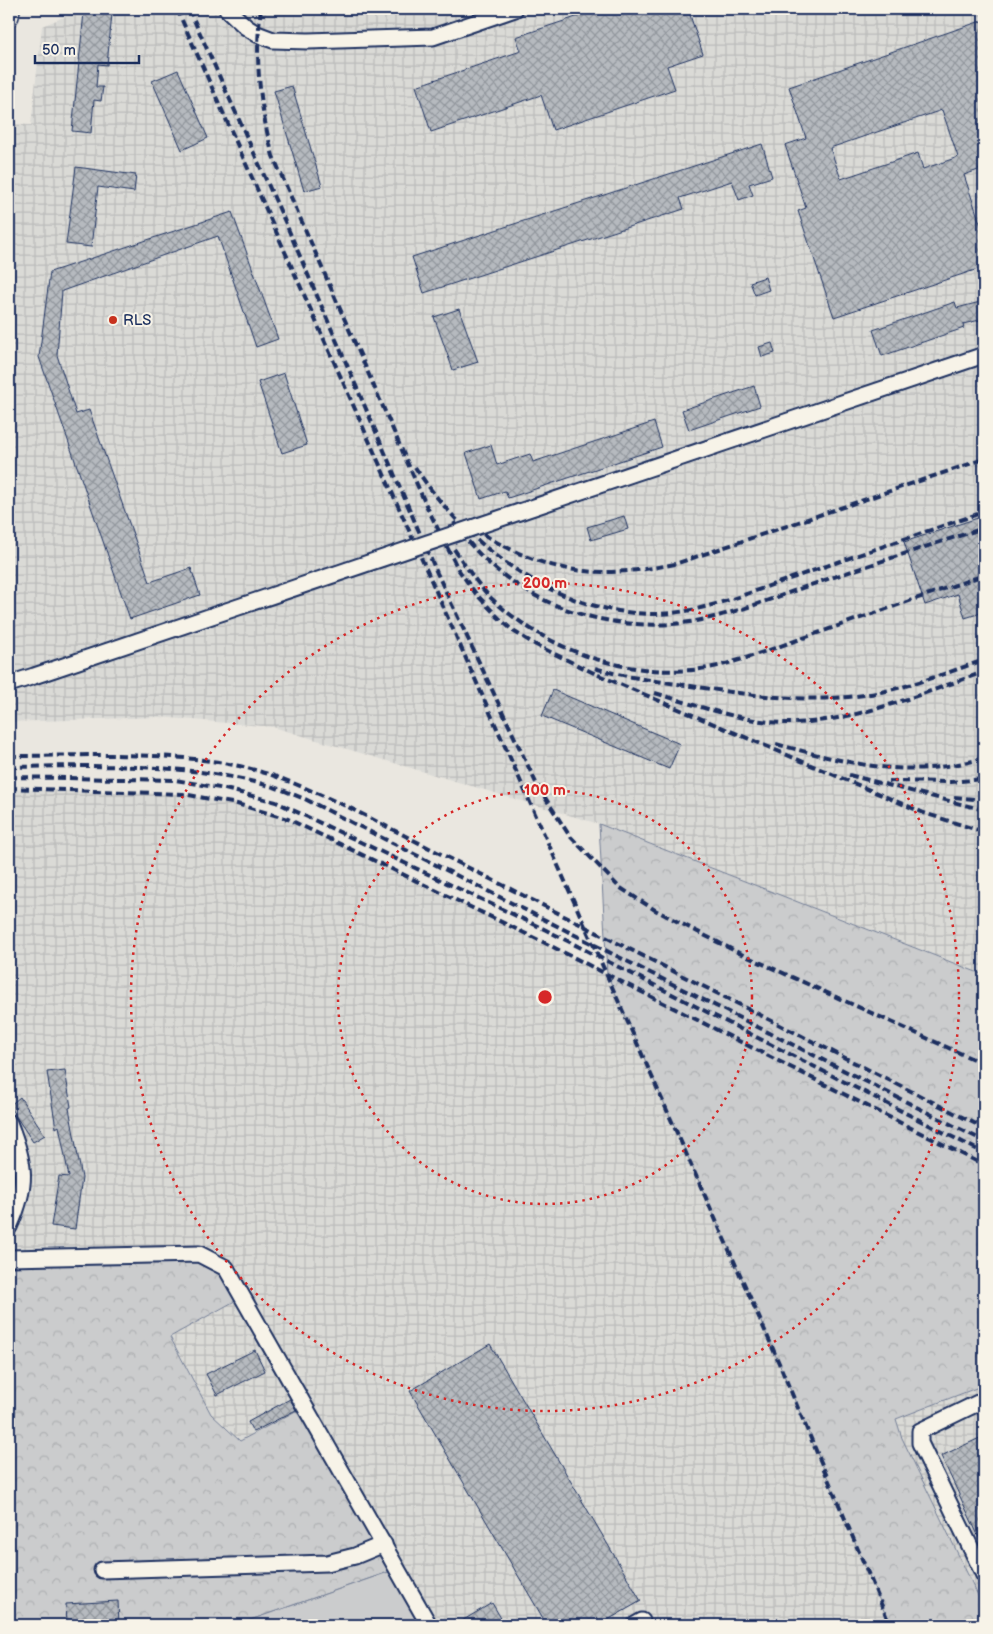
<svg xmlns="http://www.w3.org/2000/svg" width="993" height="1634" viewBox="0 0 993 1634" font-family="'Balsamiq Sans',sans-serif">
<defs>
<pattern id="industrial-grid" width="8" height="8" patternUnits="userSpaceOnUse" patternTransform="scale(1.25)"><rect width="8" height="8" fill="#dadad6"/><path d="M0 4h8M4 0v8" fill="none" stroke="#babbba"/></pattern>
<pattern id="forest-crowns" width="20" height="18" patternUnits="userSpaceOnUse" patternTransform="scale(1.25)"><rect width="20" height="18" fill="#cbcccd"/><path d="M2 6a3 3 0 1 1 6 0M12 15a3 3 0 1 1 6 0" fill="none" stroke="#aeb0b2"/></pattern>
<pattern id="building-cross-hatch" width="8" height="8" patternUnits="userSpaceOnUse" patternTransform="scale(1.25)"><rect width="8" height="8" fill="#b6babf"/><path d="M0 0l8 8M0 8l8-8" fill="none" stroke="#93989e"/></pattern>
</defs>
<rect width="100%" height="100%" fill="#eae7e0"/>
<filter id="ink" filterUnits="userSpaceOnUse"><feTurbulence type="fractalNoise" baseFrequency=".02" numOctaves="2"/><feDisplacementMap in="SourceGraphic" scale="10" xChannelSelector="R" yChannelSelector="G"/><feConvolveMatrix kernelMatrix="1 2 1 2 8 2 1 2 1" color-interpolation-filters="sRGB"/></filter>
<g filter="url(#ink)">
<g fill="url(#industrial-grid)">
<path d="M83 9H984V975L599 824 273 727 159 717 9 722V124L31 125 42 26Z"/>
<path d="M9 789 182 794 237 804 288 819 607 974 770 1342 890 1625H429L305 1406 240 1441 211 1414 170 1337 242 1297 9 1258Z"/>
<path d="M984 1385V1608L902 1438 896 1419Z"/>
</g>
<g fill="url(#forest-crowns)" stroke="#737e96">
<path d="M599 824 984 975V1385L896 1419 902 1438 984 1608V1625H890L770 1342 607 974Z"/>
<path d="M199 1254 226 1268 242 1297 170 1337 211 1414 240 1441 305 1406 397 1569 236 1625H19L9 1622V1258Z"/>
</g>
<path fill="#cbcccd" stroke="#737e96" d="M397 1569 429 1625H236Z"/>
<g fill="url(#building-cross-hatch)" stroke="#1b2f5e" fill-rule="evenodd">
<path d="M600 9H688L703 54 667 66 675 89 553 130 541 95 431 132 416 86 521 51 516 37Z"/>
<path d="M84 12 112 14 107 65 98 64 96 87H103L101 101 94 100 91 133 72 131Z"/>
<path d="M984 20V168L964 175 984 235V267L834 317 798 211 806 208 785 145 806 138 789 87ZM942 110 958 157 923 169 918 153 841 179 830 148Z"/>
<path d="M178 70 208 138 182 150 152 81Z"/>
<path d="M292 86 322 186 304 191 274 91Z"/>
<path d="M762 144 772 177 749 184 753 195 739 200 732 181 680 198 684 209 424 293 412 257Z"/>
<path d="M76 167 136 175 134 192 98 187 91 247 66 244Z"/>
<path d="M232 212 278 339 256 347 218 236 62 291 57 355 76 414 89 410 150 582 191 568 200 595 130 619 39 357 50 272Z"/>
<path d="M765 277 769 290 755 295 750 282Z"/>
<path d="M984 301V319L963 324 964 328 882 356 873 330 955 302 957 308Z"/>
<path d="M459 309 478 362 453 370 434 317Z"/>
<path d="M772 343 775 353 762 357 759 347Z"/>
<path d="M284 373 307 445 282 453 258 382Z"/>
<path d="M754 386 760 406 689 430 682 410Z"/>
<path d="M654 422 662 447 508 498 505 491 481 499 466 453 491 445 497 465 530 454 533 462Z"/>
<path d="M624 516 628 529 591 540 587 527Z"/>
<path d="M984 516V612L965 618 958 594 925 605 904 542Z"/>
<path d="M553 690 680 744 669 769 542 716Z"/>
<path d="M65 1070 71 1107 69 1108 82 1178 75 1229 51 1226 59 1176 69 1177 59 1126 56 1128 47 1072Z"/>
<path d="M20 1097 45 1135 33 1142 9 1106Z"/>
<path d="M490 1344 641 1601 599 1625H547L410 1391Z"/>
<path d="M255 1350 265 1371 217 1395 206 1374Z"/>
<path d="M290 1399 296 1410 253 1432 248 1422Z"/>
<path d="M984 1436V1548L941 1456Z"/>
<path d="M118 1601 119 1625H67L66 1604Z"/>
<path d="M492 1603 505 1625H455Z"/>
</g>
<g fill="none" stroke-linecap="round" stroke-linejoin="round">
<g stroke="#1b2f5e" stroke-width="19">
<g id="minor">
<path d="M227 9 246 27 257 34 273 40 308 41 433 37 515 9"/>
<path d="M9 684 34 676"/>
<path d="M9 1123C26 1165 28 1185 9 1227"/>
<path d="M9 1258 199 1254 226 1268 429 1625"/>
<path d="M984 1400 920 1431V1443L984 1575"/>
<path d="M102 1570 327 1563 355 1556 384 1544"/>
<path d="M635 1625 642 1621"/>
</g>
</g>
<g stroke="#1b2f5e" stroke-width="22">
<path id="major" d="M9 16 10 9"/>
</g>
<use href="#minor" stroke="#f7f3e8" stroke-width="15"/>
<use href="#major" stroke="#f7f3e8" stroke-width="19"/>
<g stroke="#1b2f5e" stroke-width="4" stroke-dasharray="8 4" stroke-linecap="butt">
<path d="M177 9 770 1342 890 1625"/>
<path d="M189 9 286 224 437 573 537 785 569 835 619 887 655 910 739 953 984 1064"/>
<path d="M261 9C254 57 260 109 273 156L426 505 458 569 476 594 498 617 513 631 536 645 596 674 924 813 984 832"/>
<path d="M415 467C467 547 555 613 653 614 702 614 749 592 795 577 858 555 921 533 984 512"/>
<path d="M454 522C504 600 605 637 696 621 738 613 781 595 822 581 876 563 930 545 984 528"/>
<path d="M473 528C546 574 591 580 675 564L984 459"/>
<path d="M454 549C465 565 477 584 491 598 548 652 635 682 713 667 724 665 735 661 746 658L984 575"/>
<path d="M595 668C624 677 655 681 685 685 741 694 799 703 856 696 900 691 943 674 984 660"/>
<path d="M655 693C699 706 747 724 793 723 858 721 923 693 984 672"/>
<path d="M776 744C852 764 906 780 984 758"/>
<path d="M9 756C83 756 175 750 247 768 281 776 314 792 346 806L984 1128"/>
<path d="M9 767C94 766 183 762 266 785 279 788 292 794 305 799L984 1141"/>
<path d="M849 775 984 810"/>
<path d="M9 777 176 780 225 789 276 802 546 930 984 1153"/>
<path d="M889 781 951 782 984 779"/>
<path d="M9 788 183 794 237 804 288 819 545 943 984 1165"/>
<path d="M954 797 984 800"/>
</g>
<g stroke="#1b2f5e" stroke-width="19" stroke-linecap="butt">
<path id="minor-bridge" d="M34 676 984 355"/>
</g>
<use href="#minor-bridge" stroke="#f7f3e8" stroke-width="15"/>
</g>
</g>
<g fill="none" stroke="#d62828" stroke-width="2.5" stroke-dasharray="2.5 5">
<circle cx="545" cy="997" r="207"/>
<circle cx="545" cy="997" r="414"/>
</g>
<circle fill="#c8321e" stroke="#f7f3e8" stroke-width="2" cx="113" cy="320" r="5"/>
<g text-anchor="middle" stroke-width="4" stroke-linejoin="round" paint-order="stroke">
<g font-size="15" fill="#1b2f5e" stroke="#f7f3e8" text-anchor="start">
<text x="123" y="325">RLS</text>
</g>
</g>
<circle cx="545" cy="997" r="8" fill="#d62828" stroke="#f7f3e8" stroke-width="2.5"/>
<g font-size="15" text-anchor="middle" font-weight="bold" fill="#d62828" stroke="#f7f3e8" stroke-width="4" stroke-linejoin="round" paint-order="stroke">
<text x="545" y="588">200 m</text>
<text x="545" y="795">100 m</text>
</g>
<rect width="993" height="1634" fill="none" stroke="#f7f3e8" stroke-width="30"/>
<rect x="15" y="15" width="963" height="1604" fill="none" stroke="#1b2f5e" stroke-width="2" filter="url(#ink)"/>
<path d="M35 55v8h104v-8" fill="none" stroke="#1b2f5e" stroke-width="2.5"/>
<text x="42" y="55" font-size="15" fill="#1b2f5e" stroke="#f7f3e8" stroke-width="4" paint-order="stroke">50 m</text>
</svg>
